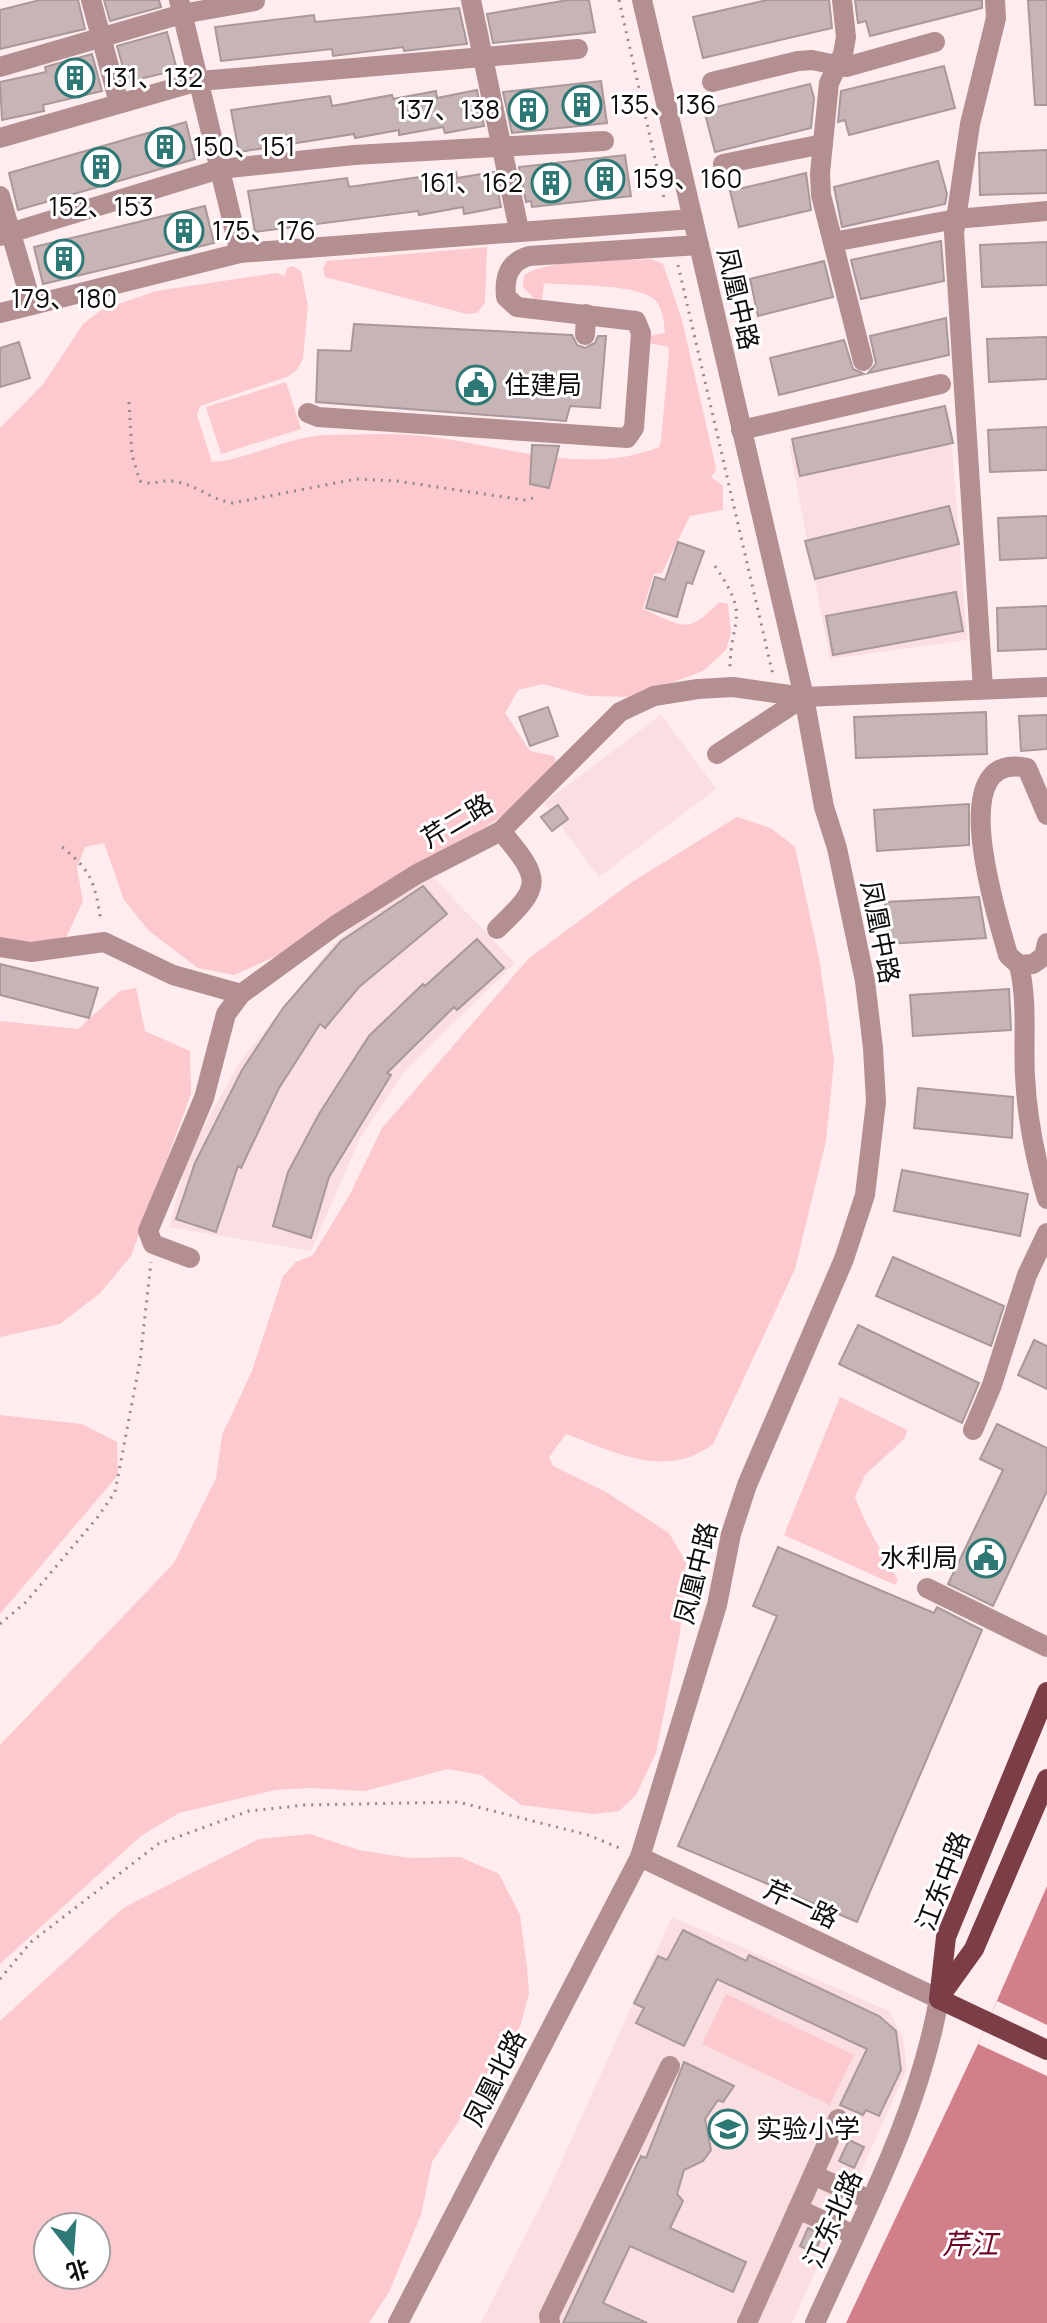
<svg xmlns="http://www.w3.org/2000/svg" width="1047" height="2323" viewBox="0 0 1047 2323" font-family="Manrope,'Noto Sans SC',sans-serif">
<rect width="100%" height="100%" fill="#ffecee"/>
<g fill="#fadee1">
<path d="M949 411 967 640 830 659 789 445Z"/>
<path d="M661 715 716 789 599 877 544 803Z"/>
<path d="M423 867 515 963 405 1071 360 1138 311 1251 169 1227 189 1153 240 1062 333 945Z"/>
<path d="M672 1917 889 2011 903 2038 907 2069 792 2323H481L549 2189Z"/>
</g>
<g fill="#fcc9ce" fill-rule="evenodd">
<path d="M487 247 485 303 477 313 467 314 325 277 323 269 327 261Z"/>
<path d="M651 259 663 264 682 320 715 463 716 471 711 477 723 486V510L690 516 662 573 654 574 643 609C683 626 687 636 719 602L728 604 731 633 726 650 703 671 633 697 588 696 543 684 518 690 505 713 530 751 554 756 557 764 552 777 495 821 279 955 234 975 198 968 149 931 124 900 104 843 85 847 77 868 83 901 65 940 35 944 0 940V428L44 383 83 324 101 310 156 291 277 273 285 276 287 268 293 266 301 271 308 306 303 359 297 370 287 377 200 406 197 415 212 462C251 459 286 437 325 435 353 435 383 433 411 435 490 440 580 479 659 447L661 440 669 352 668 347 649 343V336L665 333C664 323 663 310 657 302 643 283 569 286 544 283L542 299H534L523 287 524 276C544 258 623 261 651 259Z"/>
<path d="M286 382 301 429 221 454 206 407Z"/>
<path d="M737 817 771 828 795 847 819 958 834 1061 826 1141 795 1269 713 1444C667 1480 614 1452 566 1434L549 1457 553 1466 606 1492 669 1533 686 1562 680 1633 656 1753 636 1795 619 1811 593 1814 521 1805 481 1775 448 1769 365 1791 310 1788 275 1790 179 1813 141 1836 0 1964V1745L174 1563 216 1478 222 1435 252 1371 283 1276 296 1262 313 1255 350 1194 382 1128 529 958 632 882Z"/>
<path d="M136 988 145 1031 190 1051 191 1094 131 1256 100 1293 60 1324 0 1337V1021L78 1029 120 991Z"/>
<path d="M840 1397 907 1430 905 1438 865 1475 855 1497C866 1526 882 1553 898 1580L895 1585 784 1535Z"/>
<path d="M0 1415 82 1424 117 1442 118 1475 0 1614Z"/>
<path d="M310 1834 359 1850 409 1858 460 1857 499 1874 520 1915 527 1967 529 1994 520 2027 432 2162 421 2215 389 2292 369 2323H0V2021L123 1908 259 1839ZM48 2227H96V2275H48Z"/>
<path d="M726 1994 854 2055 830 2105 702 2044Z"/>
</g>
<path fill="#d1808a" d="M1047 1886V2323H846L978 2044Z"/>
<path fill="#ffecee" d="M997 2001 1047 2025V2076L978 2044Z"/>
<g fill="#c7b5b6" stroke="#a9989a" stroke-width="2">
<path d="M40 0H78L85 29 0 49V10Z"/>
<path d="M104 0H159L161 7 110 21Z"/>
<path d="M568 0H589L595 32 493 43 487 14Z"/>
<path d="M767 0H829L832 28 703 58 693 17Z"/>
<path d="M855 0H982V8L870 36 866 21 858 23Z"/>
<path d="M1028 0H1047V105H1035Z"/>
<path d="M459 8 467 44 404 51 403 47 333 56 332 49 221 61 215 27 314 15 315 22Z"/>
<path d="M167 32 177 70 127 82 117 46Z"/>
<path d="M92 54 102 91 43 105 44 111 2 120 0 82 46 72 45 67Z"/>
<path d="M944 66 955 108 849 135 845 120 838 122 841 91Z"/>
<path d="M601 81 607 123 512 133 503 92Z"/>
<path d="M810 84 814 98 811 128 715 152 704 110Z"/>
<path d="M477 90 484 126 445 133 443 127 399 135V130L355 138 354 134 239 152 231 110 330 96 332 106 392 95 393 99 436 91 437 98Z"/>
<path d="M186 122 195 159 18 210 9 173Z"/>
<path d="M1047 150V193L980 195 979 153Z"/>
<path d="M625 155 631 196 532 207 531 201 526 202 519 167Z"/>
<path d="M938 161 947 194 945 204 842 227 834 187Z"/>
<path d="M456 172 457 178 494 172 501 207 464 214 463 207 419 215 418 211 255 232 248 191 347 178 349 187Z"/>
<path d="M806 173 811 210 739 227 730 191Z"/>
<path d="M205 206 214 243 43 284 34 247Z"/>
<path d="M941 241 944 281 861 299 851 260Z"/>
<path d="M1047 242V285L982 287 980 245Z"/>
<path d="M824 261 833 297 758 316 750 279Z"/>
<path d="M946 318 949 355 868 373 876 364 870 336Z"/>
<path d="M354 324 572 335 577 345 585 348 595 343 598 336H606L600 408 570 406 566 421 316 402 318 350 351 351Z"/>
<path d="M1047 337V379L989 382 987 339Z"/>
<path d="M844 340 853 369 864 374 779 395 770 358Z"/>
<path d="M19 342 30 378 0 387V348Z"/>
<path d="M945 406 953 443 800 476 792 439Z"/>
<path d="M1047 427V470L990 472 988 430Z"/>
<path d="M532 445 559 446 549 488 530 484Z"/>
<path d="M949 506 959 544 815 579 805 541Z"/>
<path d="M1047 516V558L1000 560 998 518Z"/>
<path d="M678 542 704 551 692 584 687 582 677 617 646 608 655 577 665 580Z"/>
<path d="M956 592 963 631 833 655 826 616Z"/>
<path d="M1047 606V649L998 651 997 608Z"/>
<path d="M548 707 558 736 530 746 519 717Z"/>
<path d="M986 712 987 754 856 758 854 717Z"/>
<path d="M1047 715V749L1021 751 1019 716Z"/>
<path d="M969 804V845L877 851 874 810Z"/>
<path d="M558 805 568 819 552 831 541 817Z"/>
<path d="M423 886 447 914 359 987 325 1028 320 1024 279 1088 241 1168 238 1166 216 1232 176 1219 195 1163 242 1070 283 1008 341 941Z"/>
<path d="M979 897 986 938 887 944 885 902Z"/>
<path d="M477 939 504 968 457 1010 454 1007 387 1073 391 1075 329 1177 311 1238 273 1226 288 1172 319 1114 369 1036 423 984 425 986Z"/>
<path d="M0 964 98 988 89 1018 0 995Z"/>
<path d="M1009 989 1011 1030 913 1036 910 995Z"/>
<path d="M918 1088 1013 1097 1012 1138 914 1128Z"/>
<path d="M902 1170 1028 1194 1020 1236 894 1211Z"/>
<path d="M893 1257 1004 1306 991 1346 876 1296Z"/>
<path d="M858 1325 979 1383 962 1423 839 1364Z"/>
<path d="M1034 1340 1047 1346V1389L1018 1375Z"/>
<path d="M997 1424 1047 1448V1491L993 1606 948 1584 1003 1470 980 1459Z"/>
<path d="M778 1547 934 1613 937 1607 982 1630 857 1922 678 1846 777 1616 753 1606Z"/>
<path d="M683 1930 746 1961 749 1955 879 2016 896 2031 901 2070 879 2116 866 2110 863 2115 840 2105 867 2049 717 1979 684 2046 636 2023 644 2008 634 2003 658 1956 667 1960Z"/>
<path d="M684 2062 734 2086 723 2102 718 2100 705 2119 711 2150 703 2161 684 2170 677 2194 683 2201 670 2228 746 2262 733 2292 630 2246 603 2303 647 2323H563L641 2156 646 2158Z"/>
<path d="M849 2140 864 2147 854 2168 839 2161Z"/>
<path d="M808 2228 823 2235 814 2253 800 2246Z"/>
</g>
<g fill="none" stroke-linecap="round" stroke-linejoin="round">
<g stroke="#938788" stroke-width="3" stroke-dasharray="2 6" stroke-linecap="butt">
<path d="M619 0 665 203"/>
<path d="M678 265 773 675"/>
<path d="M129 402 132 455 140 481C152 486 160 480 172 481 194 483 211 500 233 503L356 479 397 481 524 500 533 498"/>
<path d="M715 566C751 619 731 615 730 668"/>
<path d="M62 847C93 872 95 884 101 922"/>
<path d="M0 1624 26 1602 97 1518 115 1492 140 1361 151 1262"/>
<path d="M0 1979 31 1942 158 1844 249 1811 305 1805 458 1802 588 1835 622 1849"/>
</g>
<g stroke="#b48f92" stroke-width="20">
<path d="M91 0 119 103"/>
<path d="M179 0 240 253"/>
<path d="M471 0 519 230"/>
<path d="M842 0 846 37 843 54 829 83 820 173 821 195 863 361"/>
<path d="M0 67 182 14 255 1"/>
<path d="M712 82 798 61 812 60 846 67 935 42"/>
<path d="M0 138 199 81 578 49"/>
<path d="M723 164 823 144"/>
<path d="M0 196 32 305"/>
<path d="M0 236 220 169 354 155 604 141"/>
<path d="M833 242 956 219 1047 211"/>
<path d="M0 313 240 253 693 219"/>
<path d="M585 335 586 314"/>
<path d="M308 413 318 417 627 438 634 428 641 333 636 321 517 307 506 297C504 277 509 262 529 256L699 245"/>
<path d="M741 430 941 384"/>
<path d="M983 689 954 233 970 124 996 18 995 0"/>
<path d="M717 754 804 697"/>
<path d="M1047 815 1027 768C942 749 998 918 1008 955L1019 965 1033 964 1044 956 1047 943"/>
<path d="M497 929C542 886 543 881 501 831"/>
<path d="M0 947 31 952 104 942 173 975 241 994"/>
<path d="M1019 965C1028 1003 1023 1038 1025 1076 1027 1119 1035 1158 1047 1199"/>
<path d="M190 1258 153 1244 148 1231 204 1098 226 1014 241 994 336 925 417 874 501 831 620 712 654 696 698 689 733 687 804 697 1047 687"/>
<path d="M973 1430 992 1385 1027 1275 1047 1233"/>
<path d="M927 1588 1047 1647"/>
<path d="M640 1857 939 1999C918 2115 863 2216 815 2323"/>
<path d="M813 2175 870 2200"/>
<path d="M798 2209 854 2235"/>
<path d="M398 2323 640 1857 717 1605 731 1534 747 1485 844 1259 865 1195 876 1102 873 1048 865 981 837 848 824 807 804 697 642 0"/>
<path d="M550 2323 549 2316 670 2066"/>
<path d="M747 2323 838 2119"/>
</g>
<g stroke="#7b3d46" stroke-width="20">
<path d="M941 1995 974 1949 1047 1779"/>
<path d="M939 1999 946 1937 1047 1692"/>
<path d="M939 1999 1047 2050"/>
</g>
</g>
<defs>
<g id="building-ring" transform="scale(2)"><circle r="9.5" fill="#fff" stroke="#2e7875" stroke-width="1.5"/><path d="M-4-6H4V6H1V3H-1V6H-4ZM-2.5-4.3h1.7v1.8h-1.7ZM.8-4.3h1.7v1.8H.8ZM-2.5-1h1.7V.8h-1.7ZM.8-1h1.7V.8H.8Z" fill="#2e7875"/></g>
<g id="civic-ring" transform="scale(2)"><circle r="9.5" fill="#fff" stroke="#2e7875" stroke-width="1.5"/><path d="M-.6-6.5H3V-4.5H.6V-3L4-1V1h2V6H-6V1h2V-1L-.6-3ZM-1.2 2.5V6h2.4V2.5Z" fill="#2e7875"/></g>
<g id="school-ring" transform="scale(2)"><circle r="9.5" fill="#fff" stroke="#2e7875" stroke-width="1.5"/><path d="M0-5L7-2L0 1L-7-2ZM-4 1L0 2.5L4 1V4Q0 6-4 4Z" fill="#2e7875"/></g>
</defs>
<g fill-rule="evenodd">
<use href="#building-ring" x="75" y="78"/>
<use href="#building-ring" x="582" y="105"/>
<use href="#building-ring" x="528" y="110"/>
<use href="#building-ring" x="165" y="147"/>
<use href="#building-ring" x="101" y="167"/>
<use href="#building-ring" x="605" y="179"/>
<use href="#building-ring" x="551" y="183"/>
<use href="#building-ring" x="184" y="231"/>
<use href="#building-ring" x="64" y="259"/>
<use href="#civic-ring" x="476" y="385"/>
<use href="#civic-ring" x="986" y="1558"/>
<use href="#school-ring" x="728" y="2129"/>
</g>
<g text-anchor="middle" stroke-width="6" stroke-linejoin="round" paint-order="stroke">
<g font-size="26" fill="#120d0d" stroke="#fff" text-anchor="start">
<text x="103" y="87">131、132</text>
<text x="610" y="114">135、136</text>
<text x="500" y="119" text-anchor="end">137、138</text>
<text x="193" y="156">150、151</text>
<text x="633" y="188">159、160</text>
<text x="523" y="192" text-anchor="end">161、162</text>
<text x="101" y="216" text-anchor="middle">152、153</text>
<text x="212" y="240">175、176</text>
<text x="64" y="308" text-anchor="middle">179、180</text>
<text x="504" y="394">住建局</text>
<text x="958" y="1567" text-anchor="end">水利局</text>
<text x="756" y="2138">实验小学</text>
</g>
<g font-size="26" fill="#120d0d" stroke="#fff">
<text transform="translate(738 299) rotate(77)" y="9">凤凰中路</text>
<text transform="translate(457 821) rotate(-31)" y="9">芹二路</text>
<text transform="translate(880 932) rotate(79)" y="9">凤凰中路</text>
<text transform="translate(696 1573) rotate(-76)" y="9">凤凰中路</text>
<text transform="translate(943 1881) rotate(-69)" y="9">江东中路</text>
<text transform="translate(801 1904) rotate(25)" y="9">芹一路</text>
<text transform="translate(495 2078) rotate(-63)" y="9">凤凰北路</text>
<text transform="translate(833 2219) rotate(-66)" y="9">江东北路</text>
</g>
<g font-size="28" font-style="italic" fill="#6b0425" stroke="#fff">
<text x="970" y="2254">芹江</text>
</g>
</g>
<g transform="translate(72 2251) rotate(163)"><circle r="38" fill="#ffffff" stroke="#a09e9e" stroke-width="2"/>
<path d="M0-6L14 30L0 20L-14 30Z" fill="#2e7875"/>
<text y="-12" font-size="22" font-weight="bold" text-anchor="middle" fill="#120d0d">北</text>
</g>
</svg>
